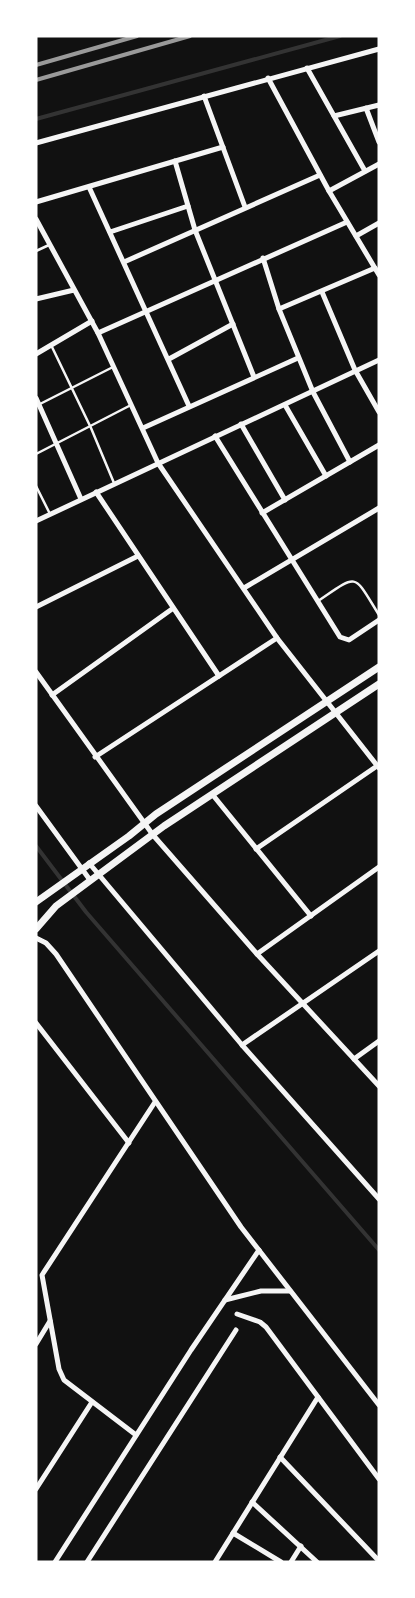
<svg xmlns="http://www.w3.org/2000/svg" width="415" height="1598" font-family="Ubuntu,sans-serif">
	<style>
		.lines { fill: none; stroke-linecap: round; stroke-linejoin: round }
		.stream { stroke: #333; stroke-width: 4 }
		.service { stroke: #f5f5f5; stroke-width: 2.5 }
		.minor { stroke: #f5f5f5; stroke-width: 5 }
		.tertiary { stroke: #f5f5f5; stroke-width: 7 }
		.rail { stroke: #9a9a9a; stroke-width: 4 }
	</style>
	<rect width="100%" height="100%" fill="#111"/>
	<g class="lines">
		<g class="stream">
			<polyline points="36,119 340,36"/>
			<polyline points="36,846 86,912 379,1250"/>
		</g>
		<g class="service">
			<polyline points="36,251 49,245"/>
			<polyline points="52,347 91,428 114,483"/>
			<polyline points="36,406 113,367"/>
			<polyline points="36,454 131,405"/>
			<polyline points="36,486 50,514"/>
			<path d="M318 601C359 573 353 573 379 615"/>
		</g>
		<g class="minor">
			<polyline points="307,68 365,171"/>
			<polyline points="268,78 329,191 379,275"/>
			<polyline points="204,96 245,207"/>
			<polyline points="366,108 379,142"/>
			<polyline points="334,116 379,105"/>
			<polyline points="36,143 379,49"/>
			<polyline points="175,161 195,230 254,377"/>
			<polyline points="89,187 189,406"/>
			<polyline points="329,191 379,164"/>
			<polyline points="36,202 223,147"/>
			<polyline points="36,219 98,333 158,463 277,638 379,768"/>
			<polyline points="110,232 188,206"/>
			<polyline points="356,236 379,223"/>
			<polyline points="263,258 279,309 313,392 350,462"/>
			<polyline points="124,262 320,175"/>
			<polyline points="322,292 355,370 379,412"/>
			<polyline points="36,299 74,290"/>
			<polyline points="279,309 375,268"/>
			<polyline points="98,333 347,222"/>
			<polyline points="36,354 92,321"/>
			<polyline points="169,359 233,324"/>
			<polyline points="36,398 81,499"/>
			<polyline points="285,405 326,476"/>
			<polyline points="241,424 285,500"/>
			<polyline points="143,428 298,358"/>
			<polyline points="215,436 340,637 349,640 379,620"/>
			<polyline points="96,492 219,676"/>
			<polyline points="262,513 379,445"/>
			<polyline points="36,521 379,360"/>
			<polyline points="244,588 379,508"/>
			<polyline points="36,607 138,556"/>
			<polyline points="36,672 153,835 257,954 379,1086"/>
			<polyline points="52,695 172,609"/>
			<polyline points="95,757 277,638"/>
			<polyline points="212,794 311,916"/>
			<polyline points="36,806 90,880"/>
			<polyline points="256,849 377,766"/>
			<polyline points="89,863 242,1045 379,1199"/>
			<polyline points="36,938 46,943 56,954 241,1227 379,1405"/>
			<polyline points="257,954 379,867"/>
			<polyline points="36,1023 129,1143"/>
			<polyline points="242,1045 379,951"/>
			<polyline points="354,1059 379,1041"/>
			<polyline points="225,1300 261,1291 290,1291"/>
			<polyline points="237,1314 260,1322 266,1327 379,1479"/>
			<polyline points="36,1344 50,1321"/>
			<polyline points="136,1435 64,1380 59,1369 42,1275 155,1102"/>
			<polyline points="280,1457 379,1561"/>
			<polyline points="36,1489 92,1402"/>
			<polyline points="252,1502 317,1562"/>
			<polyline points="233,1533 281,1562"/>
			<polyline points="55,1562 191,1350 259,1250"/>
			<polyline points="87,1562 236,1330"/>
			<polyline points="215,1562 318,1397"/>
			<polyline points="291,1562 301,1546"/>
		</g>
		<g class="tertiary">
			<polyline points="36,902 129,836 156,814 379,667"/>
			<polyline points="36,929 56,906 164,826 379,684"/>
		</g>
		<g class="rail">
			<polyline points="36,65 137,36"/>
			<polyline points="36,80 190,36"/>
		</g>
	</g>
	<rect width="415" height="1598" fill="none" stroke="#ffffff" stroke-width="75"/>
</svg>
